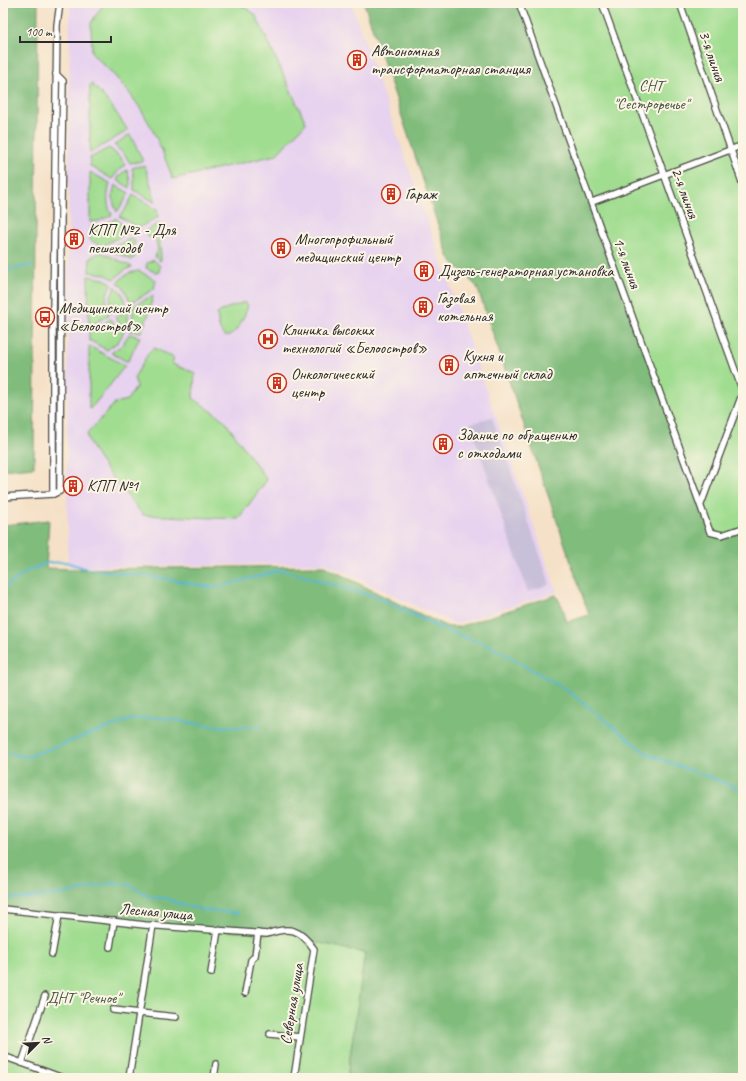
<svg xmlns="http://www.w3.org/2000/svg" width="746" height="1081" font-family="Caveat,sans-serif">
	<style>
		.built { fill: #e7d2ef }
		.industrial { fill: #c8bfd8 }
		.green { fill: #a1dd91; stroke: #66845e }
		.forest { fill: #80bc7b; stroke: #567453 }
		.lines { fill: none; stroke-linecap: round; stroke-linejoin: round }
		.stream { stroke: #56b7d5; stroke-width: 2 }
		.street-casing { stroke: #494642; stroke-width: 8 }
		.street { stroke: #fff; stroke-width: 5.5 }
		.labels { text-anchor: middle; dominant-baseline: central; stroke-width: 4; stroke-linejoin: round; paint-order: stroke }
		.poi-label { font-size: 16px; fill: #2b2b2b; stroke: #fcf5e5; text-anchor: start }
		.street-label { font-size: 16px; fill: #2b2b2b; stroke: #fcf5e5 }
		.park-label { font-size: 16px; fill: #485844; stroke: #fcf5e5 }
	</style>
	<rect width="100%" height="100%" fill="#fcf5e5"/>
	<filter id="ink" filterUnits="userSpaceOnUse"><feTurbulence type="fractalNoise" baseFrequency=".025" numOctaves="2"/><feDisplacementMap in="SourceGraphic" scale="8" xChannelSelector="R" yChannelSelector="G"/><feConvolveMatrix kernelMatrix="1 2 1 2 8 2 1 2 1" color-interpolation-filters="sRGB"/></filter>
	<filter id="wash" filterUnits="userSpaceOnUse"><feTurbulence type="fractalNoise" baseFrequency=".012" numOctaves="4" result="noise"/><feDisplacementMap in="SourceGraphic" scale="16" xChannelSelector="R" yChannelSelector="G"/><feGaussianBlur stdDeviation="0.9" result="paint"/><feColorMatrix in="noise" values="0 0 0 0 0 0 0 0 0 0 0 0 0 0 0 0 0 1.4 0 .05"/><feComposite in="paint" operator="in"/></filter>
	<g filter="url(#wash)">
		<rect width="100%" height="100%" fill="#f5e1c7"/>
		<polygon class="built" points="70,3 351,3 557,592 455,624 325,563 68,567 67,478"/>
		<polygon class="industrial" points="492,417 550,584 528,592 470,424"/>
		<g class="green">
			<path d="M104 3H238L255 14 306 123 276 155 173 179C166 161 159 142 150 125 136 98 115 74 92 54L91 23Z"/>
			<polygon points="519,3 743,3 743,528 722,535 709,529"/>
			<polygon points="92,84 111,105 127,129 127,131 90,153 90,85"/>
			<polygon points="129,135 131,136 143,161 130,163 125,155 114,145"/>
			<polygon points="109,148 120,157 126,165 120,169 112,179 90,166 90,158"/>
			<polygon points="140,166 145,166 156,203 134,190 134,177 132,168"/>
			<polygon points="127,170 130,180 130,188 117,180 121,174"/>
			<path d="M90 172 110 183C107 194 106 205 112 215L99 221 90 222Z"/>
			<path d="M115 185 129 193 124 202 117 212C112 202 112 195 115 185Z"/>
			<polygon points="133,195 157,209 158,217 140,227 133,225 119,216 125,210"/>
			<polygon points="116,218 121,224 133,230 102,246 90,240 91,227 106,224"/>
			<polygon points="158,224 160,225 161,232 153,239 147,236 147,230"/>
			<polygon points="160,237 161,260 160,261 155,257 158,249 156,241"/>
			<path d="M132 238 135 241C132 247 132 251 135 257L132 260 110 250V248Z"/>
			<polygon points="101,252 132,267 125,270 114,279 104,274 89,272 90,258"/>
			<polygon points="154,260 160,266 159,272 157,273 146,268 147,263"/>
			<path d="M139 271 156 280 154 289 131 303 124 289 118 282C124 275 129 272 139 271Z"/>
			<path d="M88 276 104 279 112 283C105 294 105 303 109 315L89 326Z"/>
			<polygon points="115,286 122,293 127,305 112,313 110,300"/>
			<polygon points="151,296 153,296 148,316 141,332 130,331 133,316 132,307"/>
			<path d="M245 302 248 305C246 315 228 354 219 327 218 323 218 319 217 314L225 309Z"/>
			<polygon points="128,310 128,320 126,328 120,324 115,317"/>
			<polygon points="111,319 116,326 124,332 118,342 107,350 89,340 89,332"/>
			<polygon points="129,334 140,337 128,361 126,361 111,353 122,345"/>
			<polygon points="89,346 124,365 124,367 103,394 90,409 89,408"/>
			<path d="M154 348 174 358 172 364 195 373 193 398 224 420 267 480 238 519 143 515C129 497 89 454 87 434L115 403 127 400 137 386 134 378 149 352Z"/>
			<polygon points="3,909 282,929 320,943 365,953 347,1078 3,1078"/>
		</g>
		<g class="forest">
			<polygon points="3,3 38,3 34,467 3,470"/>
			<polygon points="364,3 519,3 709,529 722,535 743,528 743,1078 347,1078 365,953 320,943 312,945 290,930 267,934 158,926 3,909 3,525 49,520 46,568 74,569 324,566 401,605 448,627 458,627 556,595 562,606 567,622 589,615 477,287 449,258"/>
		</g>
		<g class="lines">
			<g class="stream">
				<polyline points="3,271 32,265"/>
				<polyline points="3,589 27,571 47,563 66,562 87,569 161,578 215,588 281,570 377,597 442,629 490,646 567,690 647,754 743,790"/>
				<path d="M3 751 12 754 27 757 132 719C160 714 187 724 215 726 230 727 246 727 261 727"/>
				<polyline points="3,900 12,898 28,898 69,893 113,883 131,885 151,898 165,898 185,906 211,911 238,913"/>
			</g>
		</g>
	</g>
	<g filter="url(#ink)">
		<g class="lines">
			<g class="street-casing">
				<g id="street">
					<polyline points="519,3 710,532 722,535 743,528"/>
					<polyline points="602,3 743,392"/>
					<polyline points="680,3 743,185"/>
					<polyline points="592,202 743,145"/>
					<polyline points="53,494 53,316 57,25 60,3"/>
					<polyline points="3,497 53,494 60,491 61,203 63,81 56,74"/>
					<polyline points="701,504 743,392"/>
					<path d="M3 909 145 925 267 934C290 926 300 929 314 949L294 1078"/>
					<polyline points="110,947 114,921"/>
					<polyline points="52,954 59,915"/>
					<polyline points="211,973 218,930"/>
					<polyline points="245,993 251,960 255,956 258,933"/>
					<polyline points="113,1010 176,1017"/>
					<polyline points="270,1034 300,1037"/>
					<polyline points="3,1056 63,1078"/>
					<polyline points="22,1063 45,996"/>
					<polyline points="129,1078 153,925"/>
					<polyline points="214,1078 216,1064"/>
				</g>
			</g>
			<use href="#street" class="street"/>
		</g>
	</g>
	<defs>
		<g id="building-ring" transform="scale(1)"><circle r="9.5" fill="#fcf5e5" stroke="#c8321e" stroke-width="1.5"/><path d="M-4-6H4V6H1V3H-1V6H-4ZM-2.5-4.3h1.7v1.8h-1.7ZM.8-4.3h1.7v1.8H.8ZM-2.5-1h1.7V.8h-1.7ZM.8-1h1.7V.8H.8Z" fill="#c8321e"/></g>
		<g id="bus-ring" transform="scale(1)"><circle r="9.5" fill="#fcf5e5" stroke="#c8321e" stroke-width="1.5"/><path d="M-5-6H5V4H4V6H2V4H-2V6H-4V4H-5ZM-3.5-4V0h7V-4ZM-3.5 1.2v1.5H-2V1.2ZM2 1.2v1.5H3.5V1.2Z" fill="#c8321e"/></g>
		<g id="hospital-ring" transform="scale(1)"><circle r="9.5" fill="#fcf5e5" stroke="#c8321e" stroke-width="1.5"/><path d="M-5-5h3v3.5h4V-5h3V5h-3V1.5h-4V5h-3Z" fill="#c8321e"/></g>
	</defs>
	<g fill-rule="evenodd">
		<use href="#building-ring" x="357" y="60"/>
		<use href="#building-ring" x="391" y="194"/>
		<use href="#building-ring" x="74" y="239"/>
		<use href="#building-ring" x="281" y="248"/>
		<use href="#building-ring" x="424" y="271"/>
		<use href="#building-ring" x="423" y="307"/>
		<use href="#bus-ring" x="45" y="317"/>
		<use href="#hospital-ring" x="268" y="339"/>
		<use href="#building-ring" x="449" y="365"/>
		<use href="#building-ring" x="277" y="383"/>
		<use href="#building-ring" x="443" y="444"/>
		<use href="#building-ring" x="73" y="486"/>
	</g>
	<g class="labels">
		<g class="poi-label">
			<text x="371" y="51">Автономная<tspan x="371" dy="18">трансформаторная станция</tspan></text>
			<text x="405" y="194">Гараж</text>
			<text x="88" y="230">КПП №2 - Для<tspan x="88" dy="18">пешеходов</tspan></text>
			<text x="295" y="239">Многопрофильный<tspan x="295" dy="18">медицинский центр</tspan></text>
			<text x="438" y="271">Дизель-генераторная установка</text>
			<text x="437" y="298">Газовая<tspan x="437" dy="18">котельная</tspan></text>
			<text x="59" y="308">Медицинский центр<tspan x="59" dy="18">«Белоостров»</tspan></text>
			<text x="282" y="330">Клиника высоких<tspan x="282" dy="18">технологий «Белоостров»</tspan></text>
			<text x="463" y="356">Кухня и<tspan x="463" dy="18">аптечный склад</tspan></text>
			<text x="291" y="374">Онкологический<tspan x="291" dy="18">центр</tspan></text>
			<text x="457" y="435">Здание по обращению<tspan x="457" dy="18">с отходами</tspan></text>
			<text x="87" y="486">КПП №1</text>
		</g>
		<g class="street-label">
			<text transform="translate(712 56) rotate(71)">3-я линия</text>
			<text transform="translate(685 193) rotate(70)">2-я линия</text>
			<text transform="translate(627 263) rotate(70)">1-я линия</text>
			<text transform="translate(156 912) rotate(5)">Лесная улица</text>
			<text transform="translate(292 1004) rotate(-81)">Северная улица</text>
		</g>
		<g class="park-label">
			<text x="651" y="86">СНТ<tspan x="651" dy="18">"Сестроречье"</tspan></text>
			<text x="83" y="998">ДНТ "Речное"</text>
		</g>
	</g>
	<rect width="746" height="1081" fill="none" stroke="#fcf5e5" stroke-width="16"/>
	<g transform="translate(38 1043) rotate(66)" stroke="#fcf5e5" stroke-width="3" paint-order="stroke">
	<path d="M0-3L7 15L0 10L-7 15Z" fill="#2b2b2b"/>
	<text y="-6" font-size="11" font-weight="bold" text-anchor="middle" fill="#2b2b2b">N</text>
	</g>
	<path d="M20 36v6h91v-6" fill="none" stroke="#2b2b2b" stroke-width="2"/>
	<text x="26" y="36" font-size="12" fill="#2b2b2b" stroke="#fcf5e5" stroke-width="3" paint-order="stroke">100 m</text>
</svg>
